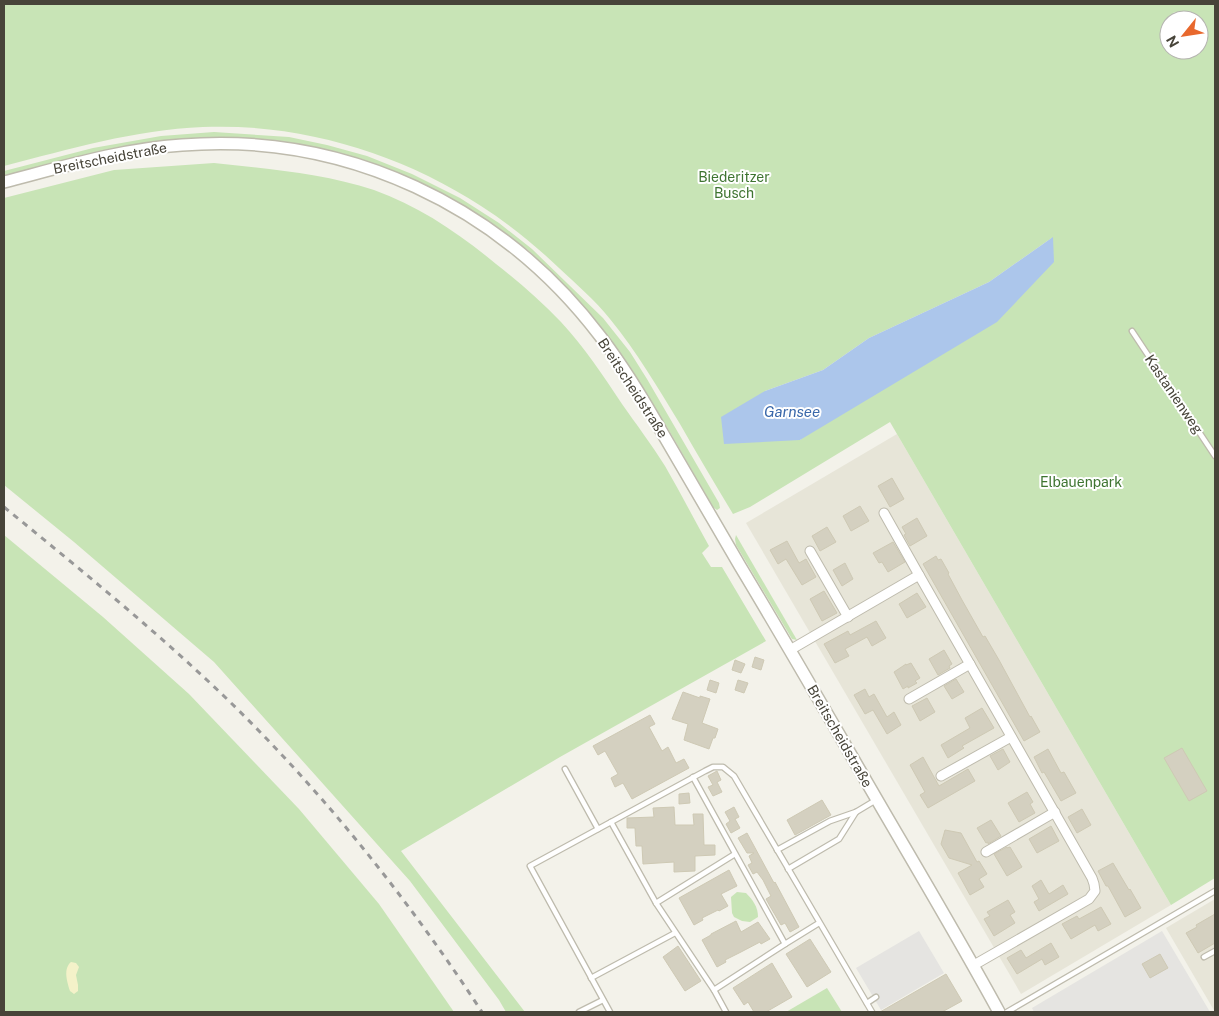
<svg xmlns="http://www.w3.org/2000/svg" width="1219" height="1016" font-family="'Public Sans',sans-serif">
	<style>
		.residential { fill: #e7e5d8 }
		.green { fill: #c8e4b6; fill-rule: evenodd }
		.sand { fill: #f4f2c9 }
		.parking { fill: #e5e4e1 }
		.water { fill: #acc6eb }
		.building { fill: #d4d0c0; stroke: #cec9b4 }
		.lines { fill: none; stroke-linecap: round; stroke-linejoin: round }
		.service-casing { stroke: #bebbad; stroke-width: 7 }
		.minor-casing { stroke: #bebbad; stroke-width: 11 }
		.tertiary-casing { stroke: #bebbad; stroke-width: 14 }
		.service { stroke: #fff; stroke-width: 4.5 }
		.minor { stroke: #fff; stroke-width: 9 }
		.tertiary { stroke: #fff; stroke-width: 11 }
		.rail { stroke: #989898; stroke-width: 3; stroke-dasharray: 6 6; stroke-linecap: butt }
		.labels { text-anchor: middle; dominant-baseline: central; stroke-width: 4; stroke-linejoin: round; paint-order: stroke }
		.street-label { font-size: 14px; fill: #474439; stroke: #fff }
		.park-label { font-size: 14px; fill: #3e7430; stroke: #fff }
		.water-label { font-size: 15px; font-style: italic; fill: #3a68aa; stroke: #fff }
	</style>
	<rect width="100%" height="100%" fill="#f3f2ea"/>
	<g class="residential">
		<polygon points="897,434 1171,905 1021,994 746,523"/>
		<polygon points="1215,899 1215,1012 1166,928"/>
	</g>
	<g class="green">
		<path d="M4 4H1215V878L1171 905 890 422 750 507 733 514C715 484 697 454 680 424 658 388 637 352 610 319 595 300 576 284 559 268 535 245 509 224 481 206 400 153 300 123 203 127 134 130 70 149 4 166ZM1169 20H1199V50H1169ZM1053 237 800 440 765 391 823 370 869 338 989 282Z"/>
		<polygon points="214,132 289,137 327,145 367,156 412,174 460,198 499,223 532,249 603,318 630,352 647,379 719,503 720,508 717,510 713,507 667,427 634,375 593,318 561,282 529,251 496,226 456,202 409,177 365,161 326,150 288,143 255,139 214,137 160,141 118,148 4,176 4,171 93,148 161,136"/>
		<path d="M214 163C268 169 322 173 374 190 419 206 460 234 496 264 519 282 541 301 561 322 584 347 603 375 622 404 636 424 652 445 665 466 680 492 694 519 709 546L702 553 711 567H722L766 641 560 757 401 851 525 1012H506L499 1000 410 881 214 662 74 542 4 485V198L114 170Z"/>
		<polygon points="4,535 103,617 189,694 299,809 379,904 454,1012 4,1012"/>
		<polygon points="736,535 797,640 792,639 736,545 735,539"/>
		<path d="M737 892 746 893C753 900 758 907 758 917L750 922 742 921 734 917 732 913 731 897Z"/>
		<polygon points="827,988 842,1012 786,1012"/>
	</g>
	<path class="sand" d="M71 962 76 963 79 967 76 975 78 985V991L74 994 70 991C67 981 63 969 71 962Z"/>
	<g class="parking">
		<polygon points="919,931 944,973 881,1010 856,968"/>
		<polygon points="1162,931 1210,1012 1034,1012 1032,1008"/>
	</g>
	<polygon class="water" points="1053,237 1054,262 997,322 800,440 724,444 721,417 765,391 823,370 869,338 989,282"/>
	<g class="building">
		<polygon points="892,478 904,499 890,507 878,486"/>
		<polygon points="860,506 869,521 851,531 843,516"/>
		<polygon points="917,518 927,536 910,546 904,535 906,534 902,527"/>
		<polygon points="827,527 836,542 820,551 812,536"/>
		<polygon points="787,541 799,563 806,559 816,577 802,585 786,559 778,564 770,550"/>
		<polygon points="893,542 905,562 888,572 882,562 879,563 873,553"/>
		<polygon points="936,556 938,560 941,559 949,573 948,574 962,600 983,637 985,636 999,660 1030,717 1031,716 1040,732 1024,741 923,564"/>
		<polygon points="845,563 853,579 842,586 833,570"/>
		<polygon points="824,591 837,613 822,621 810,599"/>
		<polygon points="917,593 926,607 907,618 899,604"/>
		<polygon points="876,621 886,638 872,646 867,637 845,649 849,656 835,663 824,644 848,631 850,635"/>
		<polygon points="944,650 952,664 949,666 950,668 938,675 929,659"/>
		<polygon points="755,657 764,660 761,670 752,667"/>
		<polygon points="735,660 745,664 741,673 732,670"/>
		<polygon points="911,663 920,678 915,681 917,683 908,688 908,686 903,689 894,672 906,664 906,665"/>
		<polygon points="956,679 964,692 952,699 944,686"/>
		<polygon points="710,680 719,683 716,693 707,690"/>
		<polygon points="738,680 748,683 744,693 735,690"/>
		<polygon points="865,689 869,697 874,694 887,717 894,712 901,725 887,734 873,710 865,714 854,695"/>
		<polygon points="683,692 700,698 700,696 710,699 702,723 718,729 715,738 713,738 709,749 684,740 688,724 672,719"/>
		<polygon points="927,698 935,712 920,721 912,706"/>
		<polygon points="982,708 994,728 962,746 964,748 948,758 941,745 970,728 965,718"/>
		<polygon points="650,715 655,724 649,727 662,751 668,747 676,763 684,759 689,768 632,799 623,783 615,787 611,778 618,774 605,751 598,755 593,746"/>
		<polygon points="1182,748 1207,791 1189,801 1164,758"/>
		<polygon points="1003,749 1010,762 998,770 990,756"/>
		<polygon points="1048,749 1061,773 1064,772 1076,793 1061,801 1044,772 1042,773 1034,757"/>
		<polygon points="923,757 939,786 968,769 975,781 928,808 920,795 925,792 910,765"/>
		<polygon points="717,771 721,780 717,782 722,792 713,796 708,787 713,785 708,776"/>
		<polygon points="1027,792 1033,802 1030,804 1035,813 1019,822 1008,803"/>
		<polygon points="689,793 690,803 679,804 679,794"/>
		<polygon points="822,800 831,815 795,835 787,820"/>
		<polygon points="674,807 675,825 694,825 693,814 703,814 704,845 715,845 715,855 695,856 695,871 674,872 674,862 643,864 642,846 636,846 635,828 627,828 627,818 654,817 653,808"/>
		<polygon points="734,807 739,817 735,819 740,828 731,833 726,824 730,821 725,812"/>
		<polygon points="1082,809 1091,825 1077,833 1068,817"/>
		<polygon points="991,820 1001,836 988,844 988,842 986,843 977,828"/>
		<polygon points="1051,826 1059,841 1037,853 1029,839"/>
		<polygon points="945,830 961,833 977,862 979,861 987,874 979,879 984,887 970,895 958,873 972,865 949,858 941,844"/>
		<polygon points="747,833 774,883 775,882 799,927 790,932 785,923 781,925 771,908 766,899 771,896 763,880 757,872 753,874 748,865 752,863 749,856 754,853 747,853 738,838"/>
		<polygon points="1007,847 1007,848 1010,847 1022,867 1007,876 994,854"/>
		<polygon points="1113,863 1129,890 1130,889 1141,908 1125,917 1108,886 1106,886 1098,871"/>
		<polygon points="729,870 737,886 721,894 728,906 719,911 718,910 702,918 703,920 694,925 679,898"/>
		<polygon points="1041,880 1049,894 1063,885 1068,894 1039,911 1034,902 1039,899 1032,886"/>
		<polygon points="1008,900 1015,912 1010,915 1015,923 994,936 984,919 990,916 987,912"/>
		<polygon points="1101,907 1111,924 1098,931 1095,925 1071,939 1062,924 1077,916 1079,919"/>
		<polygon points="1215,914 1215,943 1198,953 1186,933 1197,927 1196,925"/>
		<polygon points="736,921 741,932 758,922 770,939 761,944 760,942 741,952 725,960 726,962 717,967 702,940 711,935 711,934"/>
		<polygon points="810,939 831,972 807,987 786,954"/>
		<polygon points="1051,943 1059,957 1045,965 1042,959 1017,974 1007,958 1021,950 1026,958"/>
		<polygon points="678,946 701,981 685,991 663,957"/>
		<polygon points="1160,954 1168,968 1150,978 1142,964"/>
		<polygon points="772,963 792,997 766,1012 754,1012 748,1002 744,1005 733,988"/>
		<polygon points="946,974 962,1001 942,1012 880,1012"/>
	</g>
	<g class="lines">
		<g class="service-casing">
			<g id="service">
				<polyline points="1132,331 1215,456"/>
				<polyline points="565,769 598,829"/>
				<polyline points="693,777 785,944 819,923"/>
				<polyline points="611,822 656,903 714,990 785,944"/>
				<polyline points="777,850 830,821 856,812 876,800"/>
				<polyline points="788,869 839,839 856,812"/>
				<polyline points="656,903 735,854"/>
				<polyline points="1204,957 1215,951"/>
				<polyline points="591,978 675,933"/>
				<polyline points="714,990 726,1012"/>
				<polyline points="867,1003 876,997"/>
				<polyline points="579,1012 603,1000"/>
				<polyline points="610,1012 530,866 705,771 713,767 723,767 734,776 872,1012"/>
				<polyline points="1007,1012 1215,891"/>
			</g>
		</g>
		<g class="minor-casing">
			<g id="minor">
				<polyline points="884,513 919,575"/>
				<polyline points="810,551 848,617"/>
				<polyline points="790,650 919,575 1092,878 1094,884 1095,891 1089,899 974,965"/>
				<polyline points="909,699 970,664"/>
				<polyline points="941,776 1011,737"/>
				<polyline points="986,852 1055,812"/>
			</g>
		</g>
		<g class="tertiary-casing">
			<path id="tertiary" d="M4 182C62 167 121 149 182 145 346 132 501 206 600 336 624 367 644 400 663 434 689 478 714 522 740 566 790 649 838 733 887 817 925 882 963 946 999 1012"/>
		</g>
		<use href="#service" class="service"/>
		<use href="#minor" class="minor"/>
		<use href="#tertiary" class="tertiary"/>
		<path class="rail" d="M4 507C80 569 156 631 227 699 324 793 408 899 482 1012"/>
	</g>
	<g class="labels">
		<g class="street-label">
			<text transform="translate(110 158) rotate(-11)">Breitscheidstraße</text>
			<text transform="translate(633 388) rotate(57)">Breitscheidstraße</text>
			<text transform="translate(1174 394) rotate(56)">Kastanienweg</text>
			<text transform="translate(840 736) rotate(60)">Breitscheidstraße</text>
		</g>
		<g class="park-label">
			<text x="734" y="177">Biederitzer<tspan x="734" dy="16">Busch</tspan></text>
			<text x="1081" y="482">Elbauenpark</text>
		</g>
		<g class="water-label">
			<text x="792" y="411">Garnsee</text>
		</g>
	</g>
	<rect width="1219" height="1016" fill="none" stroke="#474439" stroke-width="10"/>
	<g transform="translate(1184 35) rotate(240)"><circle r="24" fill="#ffffff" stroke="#b5b4b0"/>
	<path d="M0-4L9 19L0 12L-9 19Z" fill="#e8682d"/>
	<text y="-8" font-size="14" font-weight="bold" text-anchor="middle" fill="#474439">N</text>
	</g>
</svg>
